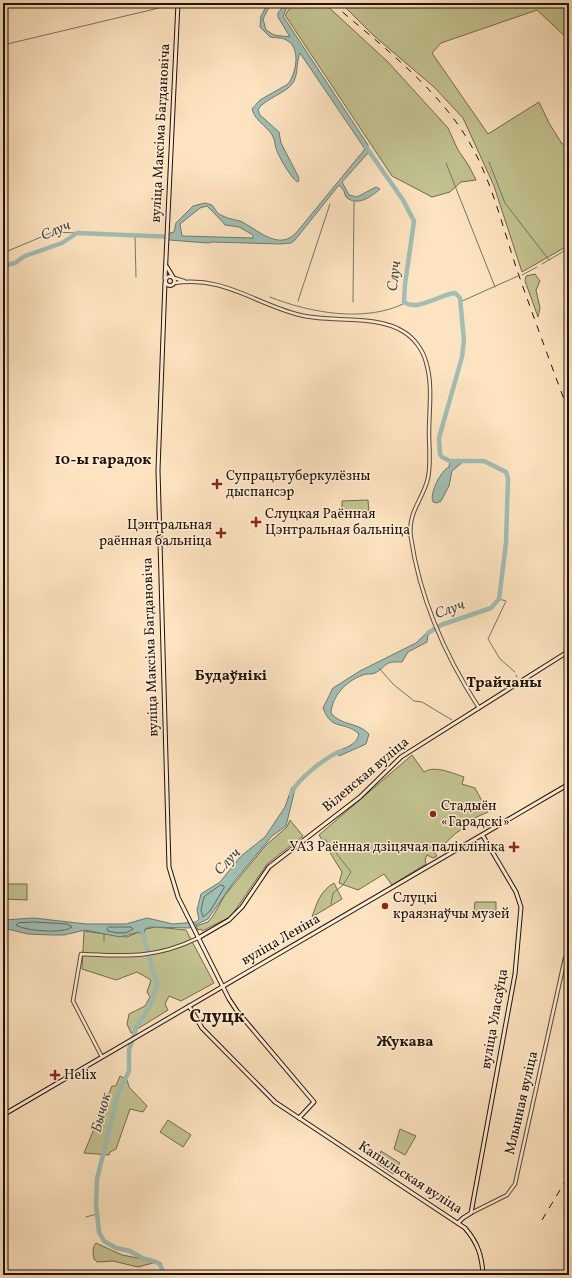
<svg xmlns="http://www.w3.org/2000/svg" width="572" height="1278" font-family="Vollkorn,serif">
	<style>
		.green { fill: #c2c390; stroke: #726a4c }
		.water { fill: #9fbeb4; stroke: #6d796f; fill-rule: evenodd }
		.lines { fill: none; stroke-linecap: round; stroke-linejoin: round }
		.shore { stroke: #60685e; stroke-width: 1 }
		.stream { stroke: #6d796f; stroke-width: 1 }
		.river { stroke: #9fbeb4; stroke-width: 4.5 }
		.tertiary-casing { stroke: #584636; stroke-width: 4.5 }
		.secondary-casing { stroke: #211208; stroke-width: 5 }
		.tertiary { stroke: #feedd5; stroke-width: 2.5 }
		.secondary { stroke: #feedd5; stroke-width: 3 }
		.rail { stroke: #211208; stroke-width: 1; stroke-dasharray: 7 7; stroke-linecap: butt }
		.poi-dot { fill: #8f2418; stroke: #feedd5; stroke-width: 1.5 }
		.labels { text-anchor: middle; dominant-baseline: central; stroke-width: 3; stroke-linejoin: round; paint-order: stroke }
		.street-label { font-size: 14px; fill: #211208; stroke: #feedd5 }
		.poi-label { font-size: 14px; fill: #211208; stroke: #feedd5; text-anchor: start }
		.water-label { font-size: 15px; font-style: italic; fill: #4d4e44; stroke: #feedd5 }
		.neighbourhood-label { font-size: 15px; font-weight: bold; fill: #211208; stroke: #feedd5 }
		.district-label { font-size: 18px; font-weight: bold; fill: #211208; stroke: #feedd5 }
	</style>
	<rect width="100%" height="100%" fill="#fde3bf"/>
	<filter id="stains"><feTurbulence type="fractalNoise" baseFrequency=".005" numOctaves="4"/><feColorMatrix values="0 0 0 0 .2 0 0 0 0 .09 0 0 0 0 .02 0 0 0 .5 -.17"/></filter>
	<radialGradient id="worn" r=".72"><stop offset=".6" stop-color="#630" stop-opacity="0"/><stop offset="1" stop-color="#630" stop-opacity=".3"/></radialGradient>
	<g class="green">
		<polygon points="299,3 324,3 388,62 448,128 458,150 469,166 476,180 461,182 450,192 432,197 392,176 285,15 290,8"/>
		<polygon points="341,3 569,3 569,40 537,10 441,43 432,53 488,134 539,102 549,123 562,144 569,144 569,245 522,272 494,186 463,118 434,87 373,35"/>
		<polygon points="535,274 540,281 536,290 540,308 538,317 525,281 526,276"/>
		<polygon points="368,500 369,511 342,512 342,501"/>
		<path d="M412 755 424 772C435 765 452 773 464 777L462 784 475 788 488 812 470 820 472 823 456 833 441 847 433 850 437 856 433 858 427 855 425 860 426 864 392 885 384 874 358 890 339 883 342 872 319 835Z"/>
		<polygon points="290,820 303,836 267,864 234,912 228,918 202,931 201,929 198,930 196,926 208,922 213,916 225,895 266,845 287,827"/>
		<path d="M334 883 342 899 312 917C317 903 320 891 334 883Z"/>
		<polygon points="3,884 27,884 27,900 3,899"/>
		<polygon points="475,902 496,902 496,912 474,911"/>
		<polygon points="156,927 186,930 214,983 181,1001 169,996 165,1004 168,1010 131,1033 127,1024 129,1014 145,1006 150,997 147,992 151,980 137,972 116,980 82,969 84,931 127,937 146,929"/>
		<polygon points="120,1076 127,1080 129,1087 147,1106 143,1112 130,1109 116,1149 110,1152 109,1155 84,1153 112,1086 116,1086"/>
		<polygon points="168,1120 191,1135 183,1147 160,1132"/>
		<polygon points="400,1129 416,1136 405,1155 394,1149"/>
		<polygon points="381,1151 400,1163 393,1174 377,1163"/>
		<path d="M96 1243 122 1255 148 1260 153 1263 138 1267 113 1261 97 1262 94 1259C93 1254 92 1247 96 1243Z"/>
	</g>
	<g class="water">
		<path d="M271 3 263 19 266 30 274 35 290 37 278 17V13L286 3H294L286 9 283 16 368 145V153L342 182 349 195 357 197 376 187 380 189C371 197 357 207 346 197L344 191 339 185 295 240 291 243 280 244 212 242 208 243 169 240 170 233 174 232 176 223 193 206 205 203 212 205C215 208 216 212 219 214 228 219 232 219 240 221 256 228 278 252 296 233L365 149 300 53C295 65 300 79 288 88 281 94 261 102 258 110L260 115 279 132 281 143 299 178 298 182C292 180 278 156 276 148 275 146 275 142 274 139 270 127 255 122 252 109L260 100 288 84C296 74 301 49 288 41 283 37 275 38 270 37L260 27 261 16 268 3ZM207 206C208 207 224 223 225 225L239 227 253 235V238L182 236 180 224 200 208Z"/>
		<path d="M450 461H464L452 471 449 486 441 501 437 503 433 502C429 494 441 470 449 467Z"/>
		<path d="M431 629 433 631 428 635 427 642 408 652 402 662C383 661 388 666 375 673 371 675 366 673 363 675 346 681 332 696 331 713 341 726 358 722 369 734L366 744 339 756 335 752C345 748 357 745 359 734 344 720 332 732 323 708L333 688 360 671 416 643Z"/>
		<polygon points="292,787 295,789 286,826 272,836 261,849 233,883 208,919 189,928 149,927 145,929 144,934 141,934 139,932 120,937 85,930 64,935 52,935 28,934 3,928 3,920 34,918 86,924 126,924 147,918 173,924 196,922 199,919 197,910 201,894 220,882 241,856 265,837 285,807"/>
	</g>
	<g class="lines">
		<g class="shore">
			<polygon points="221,885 224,886 224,888 210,911 203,917 201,910 204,897"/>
			<path d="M34 922 67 924 72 927C63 934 25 931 16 925L18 923Z"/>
			<path d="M109 927H131L133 929C126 935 116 933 108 931L107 929Z"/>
		</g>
		<g class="stream">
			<polyline points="3,45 159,8"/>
			<polyline points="489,162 505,203 549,260"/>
			<polyline points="446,163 495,287"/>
			<polyline points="135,236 136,277"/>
			<polyline points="3,253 53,232 77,233"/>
			<polyline points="542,264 569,248"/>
			<polyline points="522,275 537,267"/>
			<path d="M270 297C310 313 366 323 405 303"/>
			<polyline points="298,301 330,204"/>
			<polyline points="353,302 354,202"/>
			<polyline points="460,302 518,276"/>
			<polyline points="499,599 506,601 488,639 500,659 515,672"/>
			<polyline points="379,668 393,684 414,701 422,702 452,720"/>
			<polyline points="516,675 517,677"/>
			<polyline points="325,839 351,872 343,885 333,893 331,904"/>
			<polyline points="104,941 104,934"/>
			<polyline points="86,1217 97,1214"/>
		</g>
		<g class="river">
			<path d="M366 147 403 200 414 221 405 284 404 302C417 312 441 294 455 293L460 298 464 340 462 357 439 438 440 454 442 457 450 461H484L506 472 508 478 506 543 499 599 491 608 441 625 428 633"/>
			<polyline points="3,266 15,263 25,256 62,243 77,233 175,237"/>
			<path d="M291 794C297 779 326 757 341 751"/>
			<polyline points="141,928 157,984 150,1006 137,1026 129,1050 129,1071 118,1094 97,1179 96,1204 99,1232 104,1241 116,1248 130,1251 142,1258 156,1262 160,1264 164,1275"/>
		</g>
		<g class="tertiary-casing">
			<g id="tertiary">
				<polyline points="174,278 184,281"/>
				<path d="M174 283C223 275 255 304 300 315 331 323 376 314 404 332 414 338 423 350 426 362 433 384 429 410 429 433 429 447 431 463 428 478 423 500 407 512 411 538 420 599 446 657 479 708"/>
				<path d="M102 1057 73 1001 81 954C126 956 155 959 198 938"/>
				<polyline points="471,1213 507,1195 515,1184 565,958 569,959"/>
			</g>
		</g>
		<g class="secondary-casing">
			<g id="secondary">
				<polyline points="167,267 173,277"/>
				<circle cx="170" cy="281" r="4.5"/>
				<polyline points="165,279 178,3"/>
				<polyline points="165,282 158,470 169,867 178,897 229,999 237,1011 314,1102 299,1118"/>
				<polyline points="198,938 229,920 242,907 269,867 360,797 401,757 569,651"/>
				<path d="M189 1006 202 1028 275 1102 465 1228C478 1243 482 1256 483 1275"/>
				<polyline points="3,1115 569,784"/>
				<polyline points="458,1223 463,1218 471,1213 515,974 521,907 516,892 483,836"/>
			</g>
		</g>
		<use href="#tertiary" class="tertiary"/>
		<use href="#secondary" class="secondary"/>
		<g class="rail">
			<path d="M332 3C376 41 432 84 463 132 490 173 501 222 516 267 533 316 551 364 569 413"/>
			<polyline points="542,1220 569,1175"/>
		</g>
	</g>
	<g class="poi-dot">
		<path d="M215 478h4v4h4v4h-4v4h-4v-4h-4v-4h4z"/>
		<path d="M254 516h4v4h4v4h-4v4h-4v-4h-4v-4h4z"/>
		<path d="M219 527h4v4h4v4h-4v4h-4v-4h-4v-4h4z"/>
		<circle cx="433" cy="814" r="4"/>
		<path d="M512 841h4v4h4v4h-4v4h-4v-4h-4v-4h4z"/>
		<circle cx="385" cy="906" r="4"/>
		<path d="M53 1069h4v4h4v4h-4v4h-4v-4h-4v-4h4z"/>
	</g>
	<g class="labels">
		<g class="street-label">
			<text transform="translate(161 133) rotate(-87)">вуліца Максіма Багдановіча</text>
			<text transform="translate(151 647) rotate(-92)">вуліца Максіма Багдановіча</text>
			<text transform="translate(366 775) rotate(-40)">Віленская вуліца</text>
			<text transform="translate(281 940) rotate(-30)">вуліца Леніна</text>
			<text transform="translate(495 1019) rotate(-80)">вуліца Уласаўца</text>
			<text transform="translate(522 1103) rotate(-77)">Млынная вуліца</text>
			<text transform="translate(410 1178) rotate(33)">Капыльская вуліца</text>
		</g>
		<g class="poi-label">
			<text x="226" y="476">Супрацьтуберкулёзны<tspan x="226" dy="16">дыспансэр</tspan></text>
			<text x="265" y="514">Слуцкая Раённая<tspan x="265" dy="16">Цэнтральная бальніца</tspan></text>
			<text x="212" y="525" text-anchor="end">Цэнтральная<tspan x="212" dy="16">раённая бальніца</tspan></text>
			<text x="441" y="806">Стадыён<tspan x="441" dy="16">«Гарадскі»</tspan></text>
			<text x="505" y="847" text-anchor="end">УАЗ Раённая дзіцячая паліклініка</text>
			<text x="393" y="898">Слуцкі<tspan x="393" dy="16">краязнаўчы музей</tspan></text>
			<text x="64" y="1075">Helix</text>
		</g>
		<g class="water-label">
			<text transform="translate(56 231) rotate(-23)">Случ</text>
			<text transform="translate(395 276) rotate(-83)">Случ</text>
			<text transform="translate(450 610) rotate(-20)">Случ</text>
			<text transform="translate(228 862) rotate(-47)">Случ</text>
			<text transform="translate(102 1113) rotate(-75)">Бычок</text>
		</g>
		<g class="neighbourhood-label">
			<text x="103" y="460">10-ы гарадок</text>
			<text x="231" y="676">Будаўнікі</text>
			<text x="504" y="683">Трайчаны</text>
			<text x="405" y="1042">Жукава</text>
		</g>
		<g class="district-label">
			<text x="217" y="1017">Слуцк</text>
		</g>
	</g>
	<rect width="572" height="1278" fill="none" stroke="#fde3bf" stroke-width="16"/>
	<rect x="4" y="4" width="564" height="1270" fill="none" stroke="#211208" stroke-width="2"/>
	<rect x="8" y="8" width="556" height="1262" fill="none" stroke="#211208"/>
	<rect width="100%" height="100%" filter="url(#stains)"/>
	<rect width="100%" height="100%" fill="url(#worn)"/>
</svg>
